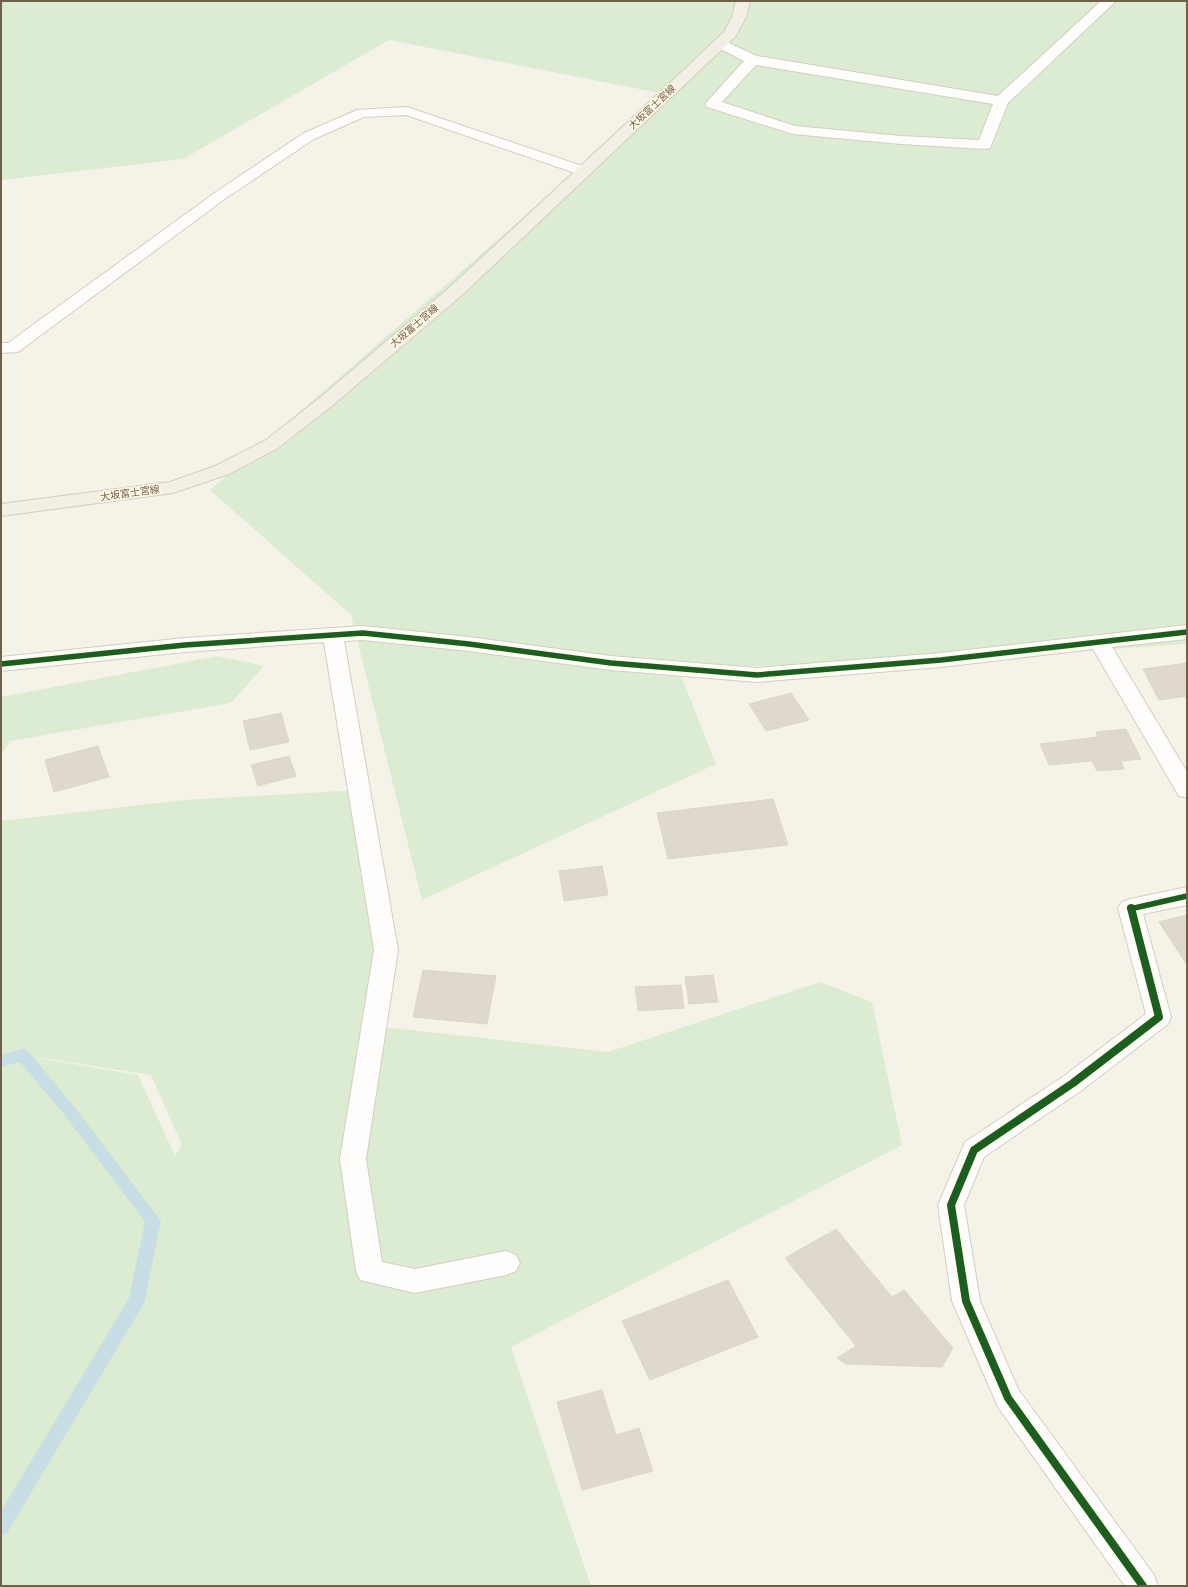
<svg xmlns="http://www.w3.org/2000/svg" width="1188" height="1587" font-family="Helvetica,'Noto Sans JP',sans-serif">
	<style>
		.green { fill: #dcecd2; fill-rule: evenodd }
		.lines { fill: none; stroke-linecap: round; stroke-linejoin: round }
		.stream { fill: #c9dde5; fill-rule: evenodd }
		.building { fill: #ded8cd; stroke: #ded6c9 }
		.minor-casing { stroke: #d3cec2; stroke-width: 2 }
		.major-casing { stroke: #d4cec4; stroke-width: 2 }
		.minor { fill: #fefdfb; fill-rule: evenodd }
		.major { fill: #f2efe4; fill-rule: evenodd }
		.cycleway-far1-casing { stroke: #fffae6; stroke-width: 8 }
		.cycleway-casing { stroke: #fffae6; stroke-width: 10 }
		.cycleway-far1 { stroke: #1b5e20; stroke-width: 5.5 }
		.cycleway { stroke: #1b5e20; stroke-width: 8 }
		.labels { text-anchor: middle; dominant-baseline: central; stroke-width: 3; stroke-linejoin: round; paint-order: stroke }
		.far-street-label { font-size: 10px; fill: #715f49; stroke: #fffae6 }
	</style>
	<rect width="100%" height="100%" fill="#f5f2e7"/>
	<g class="green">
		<polygon points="1,1 1187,1 1187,644 917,662 678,668 716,764 422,900 351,615 210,490 665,94 389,40 183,159 1,180"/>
		<polygon points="218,656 264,666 231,703 10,741 1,755 1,697"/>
		<path d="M359 790 384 961 374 1026 608 1052 820 982 872 1002 902 1145 511 1347 591 1586H1V821L184 800ZM3 1052 151 1075 182 1145 175 1156 138 1075Z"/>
	</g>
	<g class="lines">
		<polygon class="stream" points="23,1049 28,1051 73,1105 161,1221 145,1300 143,1305 7,1533 1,1536 1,1511 129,1298 145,1222 63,1113 20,1062 1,1067 1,1055"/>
	</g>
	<g class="building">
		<polygon points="1187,663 1187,696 1159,700 1143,669"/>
		<polygon points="791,693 809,720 766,731 749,704"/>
		<polygon points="281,713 289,742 250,750 243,721"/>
		<polygon points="1126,729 1141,759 1121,761 1124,769 1097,771 1092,761 1049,765 1040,744 1098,737 1096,732"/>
		<polygon points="98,746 109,777 54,792 45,760"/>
		<polygon points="289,756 296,776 258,786 251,765"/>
		<polygon points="773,799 788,845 668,859 657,813"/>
		<polygon points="602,866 608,895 564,901 559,871"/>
		<polygon points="1187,915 1187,965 1159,922"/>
		<polygon points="423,970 496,976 487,1024 413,1017"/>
		<polygon points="713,975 718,1002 689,1004 685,977"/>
		<polygon points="681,985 684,1008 638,1011 635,987"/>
		<polygon points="836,1229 892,1297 904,1290 953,1348 942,1367 846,1364 837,1358 856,1346 785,1258"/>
		<polygon points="728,1280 758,1337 650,1380 622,1321"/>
		<polygon points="602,1390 616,1435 639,1428 653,1471 582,1490 557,1402"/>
	</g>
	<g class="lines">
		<g class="minor-casing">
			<g id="minor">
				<path d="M1101 1H1116L1008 103 990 148 985 149 901 144 793 134 707 107 705 104 744 61 715 46 713 43 715 40 720 39 757 56 998 96ZM756 65 993 104 979 140 901 136 795 126 722 102Z"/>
				<polygon points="407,107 588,168 591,171 588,174 583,176 578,174 406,115 364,117 314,139 226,198 18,352 1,353 1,343 8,343 216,192 304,133 357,110"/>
				<polygon points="1187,625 1187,639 1112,647 1187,772 1187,798 1179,796 1093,649 941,667 757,682 611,670 469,651 363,640 344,641 398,950 366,1159 382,1262 415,1269 506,1251 516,1255 520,1263 516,1271 506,1275 415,1293 360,1280 356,1271 340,1159 374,950 324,642 185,652 1,671 1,657 185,638 363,626 469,637 611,656 757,668 941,653"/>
				<polygon points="1187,887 1187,905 1143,914 1171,1017 1168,1024 1082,1090 984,1157 964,1205 980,1301 1018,1389 1154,1575 1158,1586 1125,1586 998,1407 952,1301 938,1205 965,1142 1064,1076 1146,1014 1118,908 1122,902 1130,899"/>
			</g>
		</g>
		<g class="major-casing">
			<polygon id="major" points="736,1 750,1 746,17 735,37 461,296 334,404 278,448 229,474 173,493 1,516 1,504 170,482 215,466 266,440 322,396 449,288 672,81 724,32 732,17"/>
		</g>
		<use href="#minor" class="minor"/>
		<use href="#major" class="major"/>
		<g class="cycleway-far1-casing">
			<g id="cycleway-far1">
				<polyline points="1,664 185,645 363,633 469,644 611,663 757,675 941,660 1187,632"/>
				<polyline points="1130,909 1187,896"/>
			</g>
		</g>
		<g class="cycleway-casing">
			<polyline id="cycleway" points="1131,908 1159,1017 1073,1083 974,1150 951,1205 966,1301 1008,1398 1143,1586"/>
		</g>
		<use href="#cycleway-far1" class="cycleway-far1"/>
		<use href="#cycleway" class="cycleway"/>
	</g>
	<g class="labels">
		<g class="far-street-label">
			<text transform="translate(652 107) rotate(-43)">大坂富士宮線</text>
			<text transform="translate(414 326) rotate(-41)">大坂富士宮線</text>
			<text transform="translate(130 493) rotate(-8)">大坂富士宮線</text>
		</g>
	</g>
	<rect width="1188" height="1587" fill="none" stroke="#715f49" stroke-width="4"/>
</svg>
